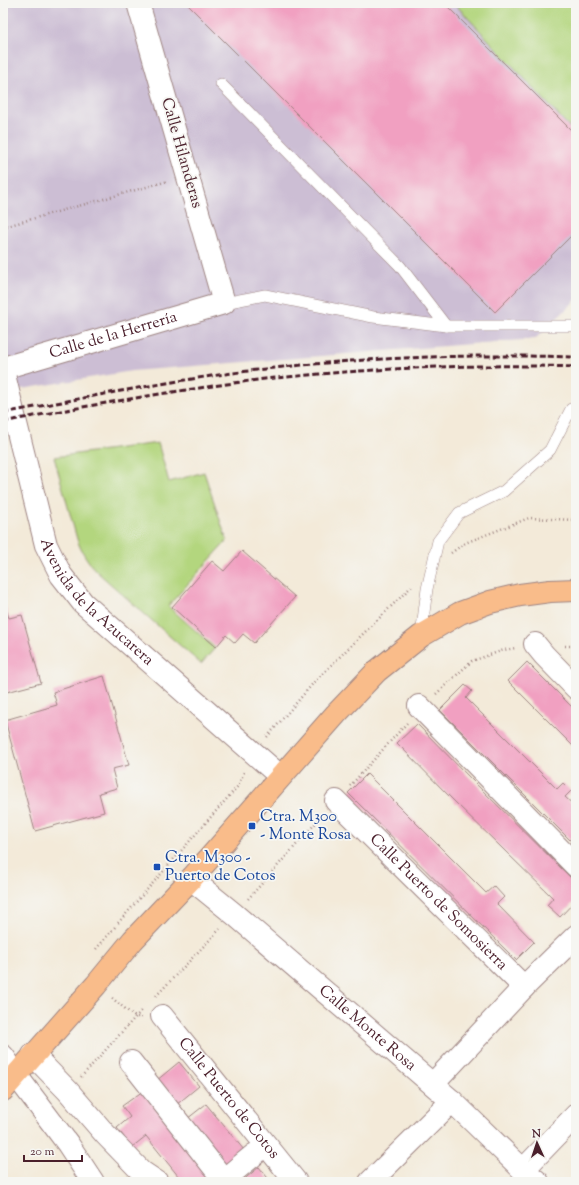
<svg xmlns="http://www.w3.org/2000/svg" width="579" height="1185" font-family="'Sorts Mill Goudy',serif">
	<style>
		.industrial { fill: #ccbed4 }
		.green { fill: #b3d67e; stroke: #7e7a54 }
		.building { fill: #f1a0c1 }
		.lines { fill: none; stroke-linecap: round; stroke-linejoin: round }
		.lane-casing { stroke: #9e8482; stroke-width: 12 }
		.street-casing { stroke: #9e8482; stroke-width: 24 }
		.primary-casing { stroke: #9e8482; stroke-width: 24 }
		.path { stroke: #9e8482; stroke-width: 2.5; stroke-dasharray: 1 3; stroke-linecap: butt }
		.lane { stroke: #fff; stroke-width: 11 }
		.street { stroke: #fff; stroke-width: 22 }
		.primary { stroke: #f9bc8a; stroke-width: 22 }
		.rail { stroke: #4a1f2b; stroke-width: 3; stroke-dasharray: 6 3; stroke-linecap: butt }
		.transit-dot { fill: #1a4fb4; stroke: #f6f6f2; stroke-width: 1.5 }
		.labels { text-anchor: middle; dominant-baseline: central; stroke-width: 3.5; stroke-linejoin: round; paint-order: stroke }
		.street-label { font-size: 16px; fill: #4a1f2b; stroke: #f6f6f2 }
		.transit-label { font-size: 16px; fill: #164399; stroke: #f6f6f2; text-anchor: start }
	</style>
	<rect width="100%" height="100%" fill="#f6f6f2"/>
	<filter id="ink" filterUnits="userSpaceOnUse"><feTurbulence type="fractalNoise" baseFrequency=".025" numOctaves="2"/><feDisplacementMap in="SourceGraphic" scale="8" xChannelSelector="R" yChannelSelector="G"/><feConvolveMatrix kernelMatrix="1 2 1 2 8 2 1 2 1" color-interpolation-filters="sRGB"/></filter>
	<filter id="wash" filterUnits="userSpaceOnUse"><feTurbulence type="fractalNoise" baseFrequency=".012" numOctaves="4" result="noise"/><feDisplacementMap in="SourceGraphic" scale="16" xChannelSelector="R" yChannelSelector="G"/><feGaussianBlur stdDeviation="0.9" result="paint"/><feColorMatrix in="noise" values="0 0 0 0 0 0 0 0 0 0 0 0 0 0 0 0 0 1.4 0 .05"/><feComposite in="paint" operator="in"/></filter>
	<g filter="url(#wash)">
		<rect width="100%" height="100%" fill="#f3ead9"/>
		<polygon class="industrial" points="3,3 480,3 576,97 576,300 535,339 132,371 3,392"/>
		<g class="green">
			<polygon points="454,3 576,3 576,134"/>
			<path d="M158 443 169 482 204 472 227 541 168 606 215 648 201 664 96 571C88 561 81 552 77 539L54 457Z"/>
		</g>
		<g id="blocks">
			<g class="building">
				<polygon points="186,3 444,3 576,135 576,231 495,312"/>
				<polygon points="242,551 295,597 254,643 243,634 235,643 226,635 216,647 172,607 212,561 224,571"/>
				<polygon points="3,600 9,618 22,615 41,683 3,693"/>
				<polygon points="527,662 576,711 576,749 508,681"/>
				<polygon points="104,676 129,765 112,769 117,788 99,793 104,812 35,831 5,720 57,705 53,692"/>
				<polygon points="465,685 472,691 466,698 557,789 563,783 571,791 565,797 576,807 576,846 440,710"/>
				<polygon points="417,724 472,780 576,883 576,900 560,917 547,905 553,898 453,800 397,743"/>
				<polygon points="367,774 486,893 494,886 504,897 497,904 534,942 516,960 348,793"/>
				<polygon points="179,1062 199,1086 176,1105 156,1081"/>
				<polygon points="143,1091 211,1176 204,1182 183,1182 146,1136 132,1147 117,1128 130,1117 122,1106"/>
				<polygon points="206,1104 244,1150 224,1165 187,1119"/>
				<polygon points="259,1167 271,1182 241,1182"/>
			</g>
		</g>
	</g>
	<g filter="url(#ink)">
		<use href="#blocks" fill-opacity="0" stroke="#9e8482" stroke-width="1"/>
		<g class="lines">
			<g class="lane-casing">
				<g id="lane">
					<polyline points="221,84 400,266 446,326 373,317 265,295 224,303"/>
					<polyline points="446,326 576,326"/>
					<polyline points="421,636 427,589 438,541 459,513 504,491 550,450 571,409"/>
				</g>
			</g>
			<g class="street-casing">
				<g id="street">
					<path id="s1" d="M3 368 224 303 138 3"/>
					<path id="s2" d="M3 371 46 545 61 575 83 603 280 776"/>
					<polyline points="535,644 544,655 576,688"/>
					<polyline points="419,706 576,866"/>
					<path id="s3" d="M336 801 524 987"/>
					<path id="s4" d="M191 879 234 914 452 1101 523 1170 538 1182"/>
					<path id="s5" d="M162 1016 296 1182"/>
					<polyline points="33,1055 68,1091 106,1135 142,1172 157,1182"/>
					<polyline points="3,1056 16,1075 68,1144 93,1182"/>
					<polyline points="131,1062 224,1180"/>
					<polyline points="433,1084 524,987 576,936"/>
					<polyline points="523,1170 576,1115"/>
					<polyline points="221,1182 255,1154"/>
					<polyline points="370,1182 452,1101"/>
				</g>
			</g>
			<g class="primary-casing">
				<polyline id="primary" points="3,1090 96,985 133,940 191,879 336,714 377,671 421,636 460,613 490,602 520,595 550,591 576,590"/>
			</g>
			<g class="path">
				<polyline points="3,227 168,181"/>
				<polyline points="451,553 465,543 529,518 576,520"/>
				<polyline points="565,646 576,646"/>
				<polyline points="436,694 472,661 504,650 516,648"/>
				<polyline points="267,737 316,680 412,586"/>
				<polyline points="350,786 407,723"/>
				<polyline points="248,899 322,816"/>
				<polyline points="118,923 238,786 244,772"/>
				<polyline points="96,949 115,927"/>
				<polyline points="156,996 220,929"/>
				<polyline points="112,998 135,1017 142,1017"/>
				<polyline points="81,1077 141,1011"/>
			</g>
			<use href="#lane" class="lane"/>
			<use href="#street" class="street"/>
			<use href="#primary" class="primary"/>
			<g class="rail">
				<path d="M3 413C90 397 177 379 265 369 368 357 472 354 576 357"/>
				<path d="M3 422C90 405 178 390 265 379 283 377 301 376 319 374 405 367 490 364 576 367"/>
			</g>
		</g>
	</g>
	<g class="transit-dot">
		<rect x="248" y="822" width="8" height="8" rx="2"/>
		<rect x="153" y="863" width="8" height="8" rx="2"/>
	</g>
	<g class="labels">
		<g class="street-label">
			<text transform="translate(181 153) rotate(74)">Calle Hilanderas</text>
			<text stroke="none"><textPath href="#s1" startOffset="115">Calle de la Herrería</textPath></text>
			<text stroke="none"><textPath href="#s2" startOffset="256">Avenida de la Azucarera</textPath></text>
			<text stroke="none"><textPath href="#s3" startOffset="144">Calle Puerto de Somosierra</textPath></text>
			<text stroke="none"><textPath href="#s4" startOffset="231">Calle Monte Rosa</textPath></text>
			<text stroke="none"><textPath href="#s5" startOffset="106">Calle Puerto de Cotos</textPath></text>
		</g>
		<g class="transit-label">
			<text x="260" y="817">Ctra. M300<tspan x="260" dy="18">- Monte Rosa</tspan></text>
			<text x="165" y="858">Ctra. M300 -<tspan x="165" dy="18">Puerto de Cotos</tspan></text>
		</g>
	</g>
	<rect width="579" height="1185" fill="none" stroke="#f6f6f2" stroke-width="16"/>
	<g transform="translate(537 1143) rotate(357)" stroke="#f6f6f2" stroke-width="3" paint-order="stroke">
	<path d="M0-3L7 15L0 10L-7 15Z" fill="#4a1f2b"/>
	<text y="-6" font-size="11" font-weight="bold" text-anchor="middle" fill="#4a1f2b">N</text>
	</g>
	<path d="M24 1155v6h58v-6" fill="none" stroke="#4a1f2b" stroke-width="2"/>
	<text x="30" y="1155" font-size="12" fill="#4a1f2b" stroke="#f6f6f2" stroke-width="3" paint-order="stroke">20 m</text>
</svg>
